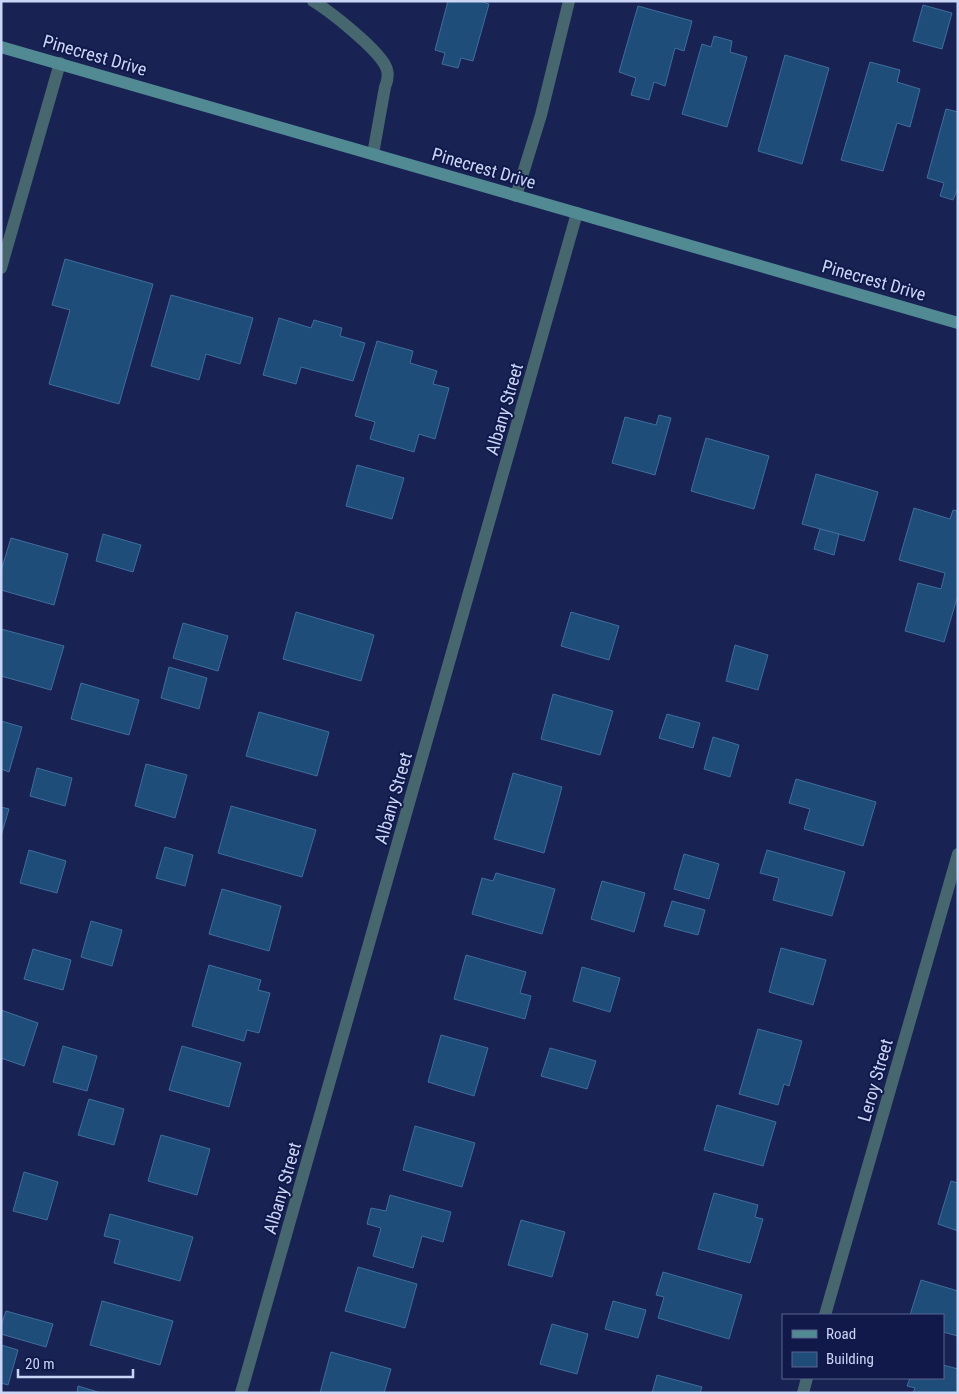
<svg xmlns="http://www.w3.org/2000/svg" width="959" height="1394" font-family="'Roboto Condensed',sans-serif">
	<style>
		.building { fill: #1f4d7a; stroke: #3f6e9c }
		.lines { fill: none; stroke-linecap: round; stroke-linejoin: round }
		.lane { stroke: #45676d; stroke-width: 12 }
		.street { stroke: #45676d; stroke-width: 12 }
		.secondary { stroke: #528a94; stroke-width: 12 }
		.labels { text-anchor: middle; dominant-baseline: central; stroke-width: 4; stroke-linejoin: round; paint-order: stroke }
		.street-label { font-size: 18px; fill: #cbd6f6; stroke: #101949 }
	</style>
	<rect width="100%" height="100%" fill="#182354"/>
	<g class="building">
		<polygon points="448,1 480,1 489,4 473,61 461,58 458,68 442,64 445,53 435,50"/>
		<polygon points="923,5 952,13 942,49 913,41"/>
		<polygon points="638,6 692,21 684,51 675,48 665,86 654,82 649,100 631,95 636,78 619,72"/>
		<polygon points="714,36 732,41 730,52 747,57 727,127 682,114 702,44 711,47"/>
		<polygon points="785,55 829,68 802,164 758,151"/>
		<polygon points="870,62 900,70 897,82 920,89 910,127 897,123 883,171 841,160"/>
		<polygon points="946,109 958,112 958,188 953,200 940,196 944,183 927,178"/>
		<polygon points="65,259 153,284 119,404 49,384 70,310 52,305"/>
		<polygon points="171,295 253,318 240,364 206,354 199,380 151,366"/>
		<polygon points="279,318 311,328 314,320 342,328 340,336 365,343 353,381 301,367 296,384 263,375"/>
		<polygon points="377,341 413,351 410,363 437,371 433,384 449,388 435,439 419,434 414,452 370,439 375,422 355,416"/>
		<polygon points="659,415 671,418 655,475 612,463 625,417 656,425"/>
		<polygon points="706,438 769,456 754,509 691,491"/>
		<polygon points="357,465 404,478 392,519 346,506"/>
		<polygon points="816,474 878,492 864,541 802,524"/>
		<polygon points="914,508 950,519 953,510 958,511 958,595 944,642 905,631 918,583 941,589 945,573 899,560"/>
		<polygon points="820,529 839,534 834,555 814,549"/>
		<polygon points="103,534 141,545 133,572 96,561"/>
		<polygon points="11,538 68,554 54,605 1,590 1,571"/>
		<polygon points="296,612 374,635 361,681 283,659"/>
		<polygon points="571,612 619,626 609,660 561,646"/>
		<polygon points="183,623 228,636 218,671 173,658"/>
		<polygon points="1,629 64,646 51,690 1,676"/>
		<polygon points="735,645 768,655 758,690 726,681"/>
		<polygon points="169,667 207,678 199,709 161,698"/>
		<polygon points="81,683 139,700 129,735 71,719"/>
		<polygon points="553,694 613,711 600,755 541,739"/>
		<polygon points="259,712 329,732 317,776 246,756"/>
		<polygon points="667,714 700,723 693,748 659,738"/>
		<polygon points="1,721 22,727 9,772 1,769"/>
		<polygon points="713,737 739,745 730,777 704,769"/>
		<polygon points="146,764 187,775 175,818 135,806"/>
		<polygon points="37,768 72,778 65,806 30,796"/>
		<polygon points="513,773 562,787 544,853 494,839"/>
		<polygon points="796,779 876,802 863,846 804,829 810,809 789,803"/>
		<polygon points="231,806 316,830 302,877 218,853"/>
		<polygon points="1,807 9,809 1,836"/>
		<polygon points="165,847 193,855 185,886 156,878"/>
		<polygon points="29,850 66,861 57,893 20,883"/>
		<polygon points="767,850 845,872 832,916 773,900 779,878 760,873"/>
		<polygon points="684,854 719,864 709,899 674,889"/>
		<polygon points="496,873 555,889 542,934 472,914 482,878 493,881"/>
		<polygon points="602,881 645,893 634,932 591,919"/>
		<polygon points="222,889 281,906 269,951 209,934"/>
		<polygon points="672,901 705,910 698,935 664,926"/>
		<polygon points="91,921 122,930 112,966 81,957"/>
		<polygon points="781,948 826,960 813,1005 769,992"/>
		<polygon points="33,949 71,960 63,990 24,979"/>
		<polygon points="466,955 526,972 520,993 531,996 525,1019 454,999"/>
		<polygon points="209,965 261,980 258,990 270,993 259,1033 247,1030 244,1041 192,1026"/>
		<polygon points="582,967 620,978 610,1012 573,1001"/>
		<polygon points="1,1010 38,1023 24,1066 1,1058"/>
		<polygon points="758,1029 802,1041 789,1086 784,1084 778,1105 739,1094"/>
		<polygon points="441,1035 488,1048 474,1096 428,1082"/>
		<polygon points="63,1046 97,1056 87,1091 53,1082"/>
		<polygon points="182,1046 241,1063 229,1107 169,1090"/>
		<polygon points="550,1048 596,1061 587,1089 541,1076"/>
		<polygon points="89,1099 124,1109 114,1145 78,1135"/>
		<polygon points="717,1105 776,1122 763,1166 704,1150"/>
		<polygon points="415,1126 475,1143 462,1187 403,1170"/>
		<polygon points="161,1135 210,1149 197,1195 148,1181"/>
		<polygon points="24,1172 58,1182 47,1220 13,1211"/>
		<polygon points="951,1181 958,1183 958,1231 938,1224"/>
		<polygon points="714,1193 758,1205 755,1217 763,1219 750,1263 698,1249"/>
		<polygon points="390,1195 451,1212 443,1242 422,1236 413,1268 373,1256 381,1228 367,1224 371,1208 386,1211"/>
		<polygon points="110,1214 193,1237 180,1281 114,1263 120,1240 104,1236"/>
		<polygon points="521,1220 565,1232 552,1277 508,1265"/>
		<polygon points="358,1267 417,1284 405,1328 345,1311"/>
		<polygon points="663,1272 742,1295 729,1339 658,1318 664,1297 656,1295"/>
		<polygon points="921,1280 958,1291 958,1336 943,1332 943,1315 910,1315"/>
		<polygon points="102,1301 173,1321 160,1365 90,1345"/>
		<polygon points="613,1301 646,1310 638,1338 605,1329"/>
		<polygon points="6,1311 53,1324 46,1347 1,1334 1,1326"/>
		<polygon points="552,1324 588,1334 577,1374 540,1364"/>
		<polygon points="1,1345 18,1350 8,1385 1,1383"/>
		<polygon points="331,1352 391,1369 384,1393 320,1393"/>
		<polygon points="943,1365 958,1369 958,1393 913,1393 915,1388 907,1386 910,1378 943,1378"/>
		<polygon points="657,1375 702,1387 700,1393 652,1393"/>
		<polygon points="78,1386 101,1393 77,1393"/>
	</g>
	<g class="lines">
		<path class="lane" d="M313 1C331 12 375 47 385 65 389 72 388 80 385 87L373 154"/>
		<g class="street">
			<polyline points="516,196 541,115 569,1"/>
			<polyline points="1,268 60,63"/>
			<polyline points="825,1315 958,854"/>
			<polyline points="241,1393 577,213"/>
			<polyline points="803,1393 807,1378"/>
		</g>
		<polyline class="secondary" points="1,47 958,323"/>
	</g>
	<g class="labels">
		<g class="street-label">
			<text transform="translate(95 55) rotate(16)">Pinecrest Drive</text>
			<text transform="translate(484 168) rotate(16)">Pinecrest Drive</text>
			<text transform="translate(874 280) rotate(16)">Pinecrest Drive</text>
			<text transform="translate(504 409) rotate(-74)">Albany Street</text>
			<text transform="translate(393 798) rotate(-74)">Albany Street</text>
			<text transform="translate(875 1080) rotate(-74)">Leroy Street</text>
			<text transform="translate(282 1188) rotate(-74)">Albany Street</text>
		</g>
	</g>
	<rect width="959" height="1394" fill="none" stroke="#cbd6f6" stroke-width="5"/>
	<rect x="782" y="1314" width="162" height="65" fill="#101949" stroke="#5b658e"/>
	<rect x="792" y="1330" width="25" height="8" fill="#528a94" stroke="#5b658e"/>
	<text x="826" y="1339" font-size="15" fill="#cbd6f6">Road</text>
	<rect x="792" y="1352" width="25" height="15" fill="#1f4d7a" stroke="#5b658e"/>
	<text x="826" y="1364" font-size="15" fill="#cbd6f6">Building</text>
	<path d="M18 1369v8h115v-8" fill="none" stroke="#cbd6f6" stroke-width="2.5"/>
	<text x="25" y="1369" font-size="15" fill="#cbd6f6" stroke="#101949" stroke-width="4" paint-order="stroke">20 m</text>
</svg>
